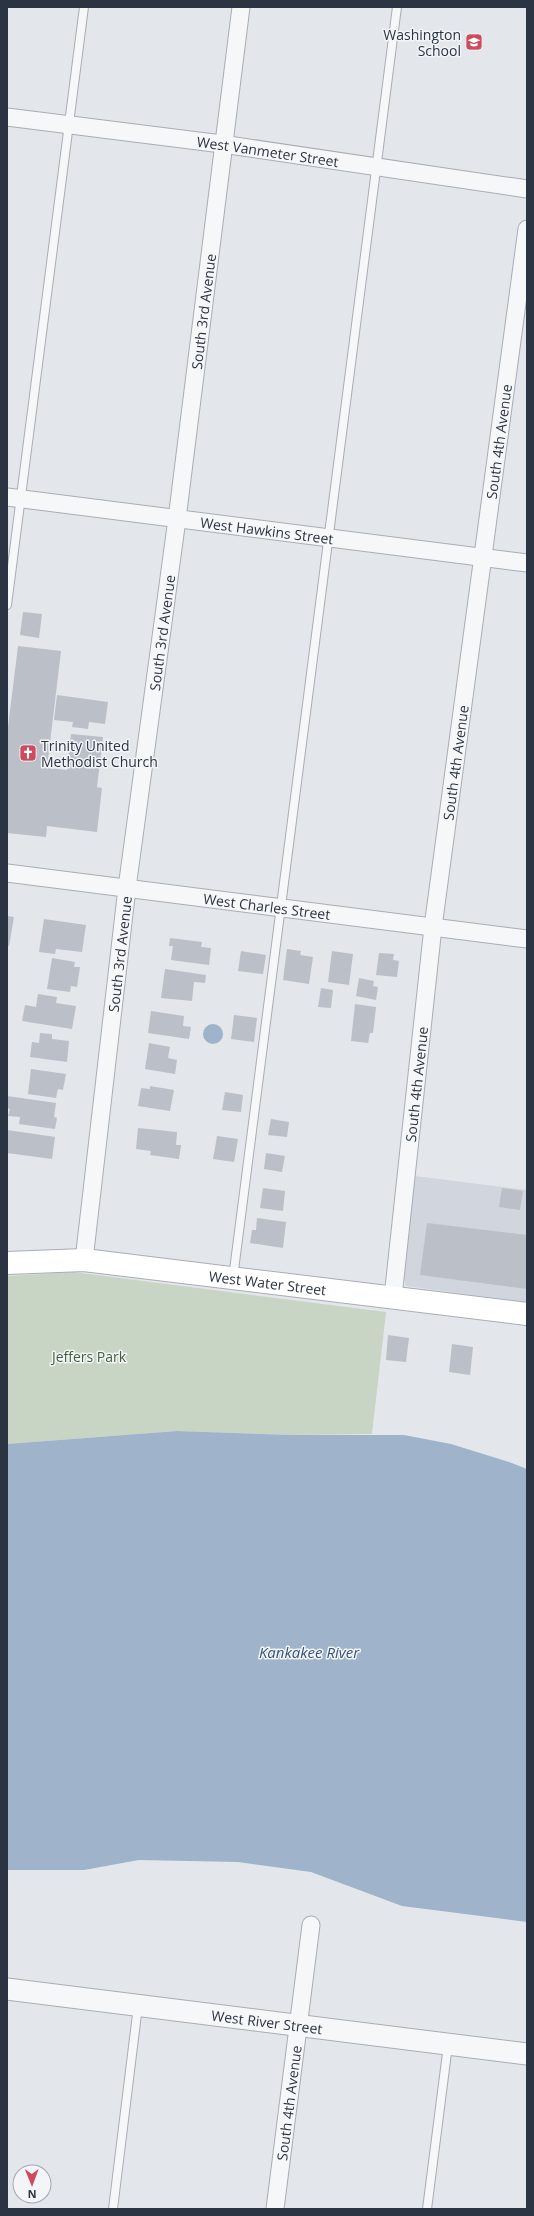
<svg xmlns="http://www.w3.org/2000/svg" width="534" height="2216" font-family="'Open Sans',sans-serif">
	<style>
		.built { fill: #d1d5dd }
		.green { fill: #c8d5c5 }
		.water { fill: #9fb3ca }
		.building { fill: #bbbfc8 }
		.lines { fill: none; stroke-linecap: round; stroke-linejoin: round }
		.service-casing { stroke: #a8adb5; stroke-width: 10 }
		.minor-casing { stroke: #a8adb5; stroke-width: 19 }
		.tertiary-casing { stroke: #a8adb5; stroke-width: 23 }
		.secondary-casing { stroke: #a8adb5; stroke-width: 24 }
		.service { stroke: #f6f7f9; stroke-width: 8 }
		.minor { stroke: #f6f7f9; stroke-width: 17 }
		.tertiary { stroke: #f6f7f9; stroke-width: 21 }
		.secondary { stroke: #fff; stroke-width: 22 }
		.labels { text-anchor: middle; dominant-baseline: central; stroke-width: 3; stroke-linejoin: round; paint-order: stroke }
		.poi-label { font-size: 14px; fill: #2b3443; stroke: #f3f5f8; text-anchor: end }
		.street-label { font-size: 14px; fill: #2b3443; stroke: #f3f5f8 }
		.park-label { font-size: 14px; fill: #3f5f39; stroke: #f3f5f8 }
		.water-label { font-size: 15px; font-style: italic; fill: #365276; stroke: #f3f5f8 }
	</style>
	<rect width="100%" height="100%" fill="#e3e6eb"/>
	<polygon class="built" points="415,1176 527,1190 527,1303 406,1286 403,1274"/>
	<polygon class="green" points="73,1272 386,1312 372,1434 292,1435 177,1431 7,1444 7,1276"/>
	<g class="water">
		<circle cx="213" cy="1034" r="10"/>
		<polygon points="177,1431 292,1435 404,1435 451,1444 509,1462 527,1469 527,1922 402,1906 311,1872 238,1862 139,1860 84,1870 7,1870 7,1444"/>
	</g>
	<g class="building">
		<polygon points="23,612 42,614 39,638 20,635"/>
		<polygon points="18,646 61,651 47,768 67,770 71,734 103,737 97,787 102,788 97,832 47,826 46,837 7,833 7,735"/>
		<polygon points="57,695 108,702 105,724 89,722 88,729 72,727 73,722 54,720"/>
		<polygon points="7,916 14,917 9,946 7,945"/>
		<polygon points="44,919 86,925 82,952 56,949 55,954 39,952"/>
		<polygon points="170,938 202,942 201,947 211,948 209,965 171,960 173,946 169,946"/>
		<polygon points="287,949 301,951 300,955 313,957 309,984 283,980"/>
		<polygon points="241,951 266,955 263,974 238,971"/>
		<polygon points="332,951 353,954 349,985 328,982"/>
		<polygon points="379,953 394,954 393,960 399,961 397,977 376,975"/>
		<polygon points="52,958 75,962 74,967 80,967 77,987 71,986 70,992 47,989"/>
		<polygon points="165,969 206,975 205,983 194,982 192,1001 161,998"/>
		<polygon points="359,978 374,981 373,986 378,987 376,1000 356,996"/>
		<polygon points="321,988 333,990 331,1008 318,1007"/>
		<polygon points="38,994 57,997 56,1003 76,1006 72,1029 22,1021 25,1005 36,1007"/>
		<polygon points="355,1004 376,1007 373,1033 370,1033 368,1043 351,1041"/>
		<polygon points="151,1011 184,1016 183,1026 191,1027 189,1039 148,1033"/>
		<polygon points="234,1015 257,1018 254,1042 231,1039"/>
		<polygon points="40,1033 52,1034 52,1039 69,1041 67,1062 30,1057 32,1042 39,1043"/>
		<polygon points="149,1043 170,1047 168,1058 177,1060 175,1074 145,1069"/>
		<polygon points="31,1069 66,1074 63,1090 58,1089 56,1098 28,1094"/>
		<polygon points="150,1086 174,1090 170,1111 138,1106 141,1088 150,1089"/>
		<polygon points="225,1092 243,1095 241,1112 222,1110"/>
		<polygon points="7,1096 56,1103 54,1117 57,1118 55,1129 19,1124 20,1117 8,1116 10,1109 7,1108"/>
		<polygon points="271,1119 289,1122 287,1137 268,1135"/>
		<polygon points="138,1128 177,1132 176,1145 181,1145 179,1159 150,1155 151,1151 136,1149"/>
		<polygon points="7,1130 55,1137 52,1159 7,1153"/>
		<polygon points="217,1136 238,1139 234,1162 213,1159"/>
		<polygon points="266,1153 285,1156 282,1172 264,1169"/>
		<polygon points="263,1188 285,1191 283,1211 260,1208"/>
		<polygon points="502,1188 523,1191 520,1210 499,1207"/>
		<polygon points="257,1218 286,1222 283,1248 250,1243 252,1230 256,1230"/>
		<polygon points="427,1223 527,1235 527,1289 420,1275"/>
		<polygon points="388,1335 409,1338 406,1362 386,1360"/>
		<polygon points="452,1344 473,1347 470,1375 449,1372"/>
	</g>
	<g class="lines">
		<g class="service-casing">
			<g id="service">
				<polyline points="7,605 84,7"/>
				<polyline points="233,1278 397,7"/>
				<polyline points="113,2209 138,2006"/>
				<polyline points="427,2209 448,2045"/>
			</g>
		</g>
		<g class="minor-casing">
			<g id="minor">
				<path id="s1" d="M7 117 222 144 527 189"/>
				<path id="s2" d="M7 497 527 563"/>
				<path id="s3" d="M7 873 527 939"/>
				<path id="s4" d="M84 1260 127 888 177 519 241 7"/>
				<path id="s5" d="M393 1297 433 927 527 229"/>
				<path id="s6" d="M275 2209 311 1925"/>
			</g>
		</g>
		<g class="tertiary-casing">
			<g id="tertiary">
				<path id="s7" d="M7 1989 527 2054"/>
			</g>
		</g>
		<g class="secondary-casing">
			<g id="secondary">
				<path id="s8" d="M7 1263 84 1260 527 1314"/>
			</g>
		</g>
		<use href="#service" class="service"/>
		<use href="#minor" class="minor"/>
		<use href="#tertiary" class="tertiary"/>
		<use href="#secondary" class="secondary"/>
	</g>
	<defs>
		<g id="school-square" transform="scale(0.9)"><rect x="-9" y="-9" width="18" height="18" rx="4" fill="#cc4c5d" stroke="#f3f5f8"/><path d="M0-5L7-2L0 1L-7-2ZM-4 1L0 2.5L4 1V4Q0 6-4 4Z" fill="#fff"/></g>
		<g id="church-square" transform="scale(0.9)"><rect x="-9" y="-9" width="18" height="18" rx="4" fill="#cc4c5d" stroke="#f3f5f8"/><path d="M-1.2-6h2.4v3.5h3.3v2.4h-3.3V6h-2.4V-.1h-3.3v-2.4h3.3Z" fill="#fff"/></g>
	</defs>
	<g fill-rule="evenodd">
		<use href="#school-square" x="474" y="42"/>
		<use href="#church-square" x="28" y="753"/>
	</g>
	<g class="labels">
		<g class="poi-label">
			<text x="461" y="34">Washington<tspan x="461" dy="16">School</tspan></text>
			<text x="41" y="745" text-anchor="start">Trinity United<tspan x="41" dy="16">Methodist Church</tspan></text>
		</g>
		<g class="street-label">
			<text stroke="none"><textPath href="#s1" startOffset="263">West Vanmeter Street</textPath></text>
			<text stroke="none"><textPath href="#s4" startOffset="956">South 3rd Avenue</textPath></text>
			<text stroke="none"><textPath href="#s5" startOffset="862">South 4th Avenue</textPath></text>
			<text stroke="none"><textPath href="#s2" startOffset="262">West Hawkins Street</textPath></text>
			<text stroke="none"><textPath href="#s4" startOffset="632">South 3rd Avenue</textPath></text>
			<text stroke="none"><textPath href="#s5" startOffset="538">South 4th Avenue</textPath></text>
			<text stroke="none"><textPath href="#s3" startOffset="262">West Charles Street</textPath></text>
			<text stroke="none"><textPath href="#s4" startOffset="308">South 3rd Avenue</textPath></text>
			<text stroke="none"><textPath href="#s5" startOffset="214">South 4th Avenue</textPath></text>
			<text stroke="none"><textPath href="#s8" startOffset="262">West Water Street</textPath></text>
			<text stroke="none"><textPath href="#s7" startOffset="262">West River Street</textPath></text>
			<text stroke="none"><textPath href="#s6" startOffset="107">South 4th Avenue</textPath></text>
		</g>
		<g class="park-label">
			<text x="89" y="1356">Jeffers Park</text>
		</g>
		<g class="water-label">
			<text x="309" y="1652">Kankakee River</text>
		</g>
	</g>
	<rect width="534" height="2216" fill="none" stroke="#2b3443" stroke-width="16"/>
	<g transform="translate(32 2184) rotate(179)"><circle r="19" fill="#f3f5f8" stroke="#a3a8b0"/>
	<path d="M0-3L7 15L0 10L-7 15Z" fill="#cc4c5d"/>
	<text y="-6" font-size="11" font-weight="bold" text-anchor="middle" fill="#2b3443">N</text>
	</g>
</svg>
